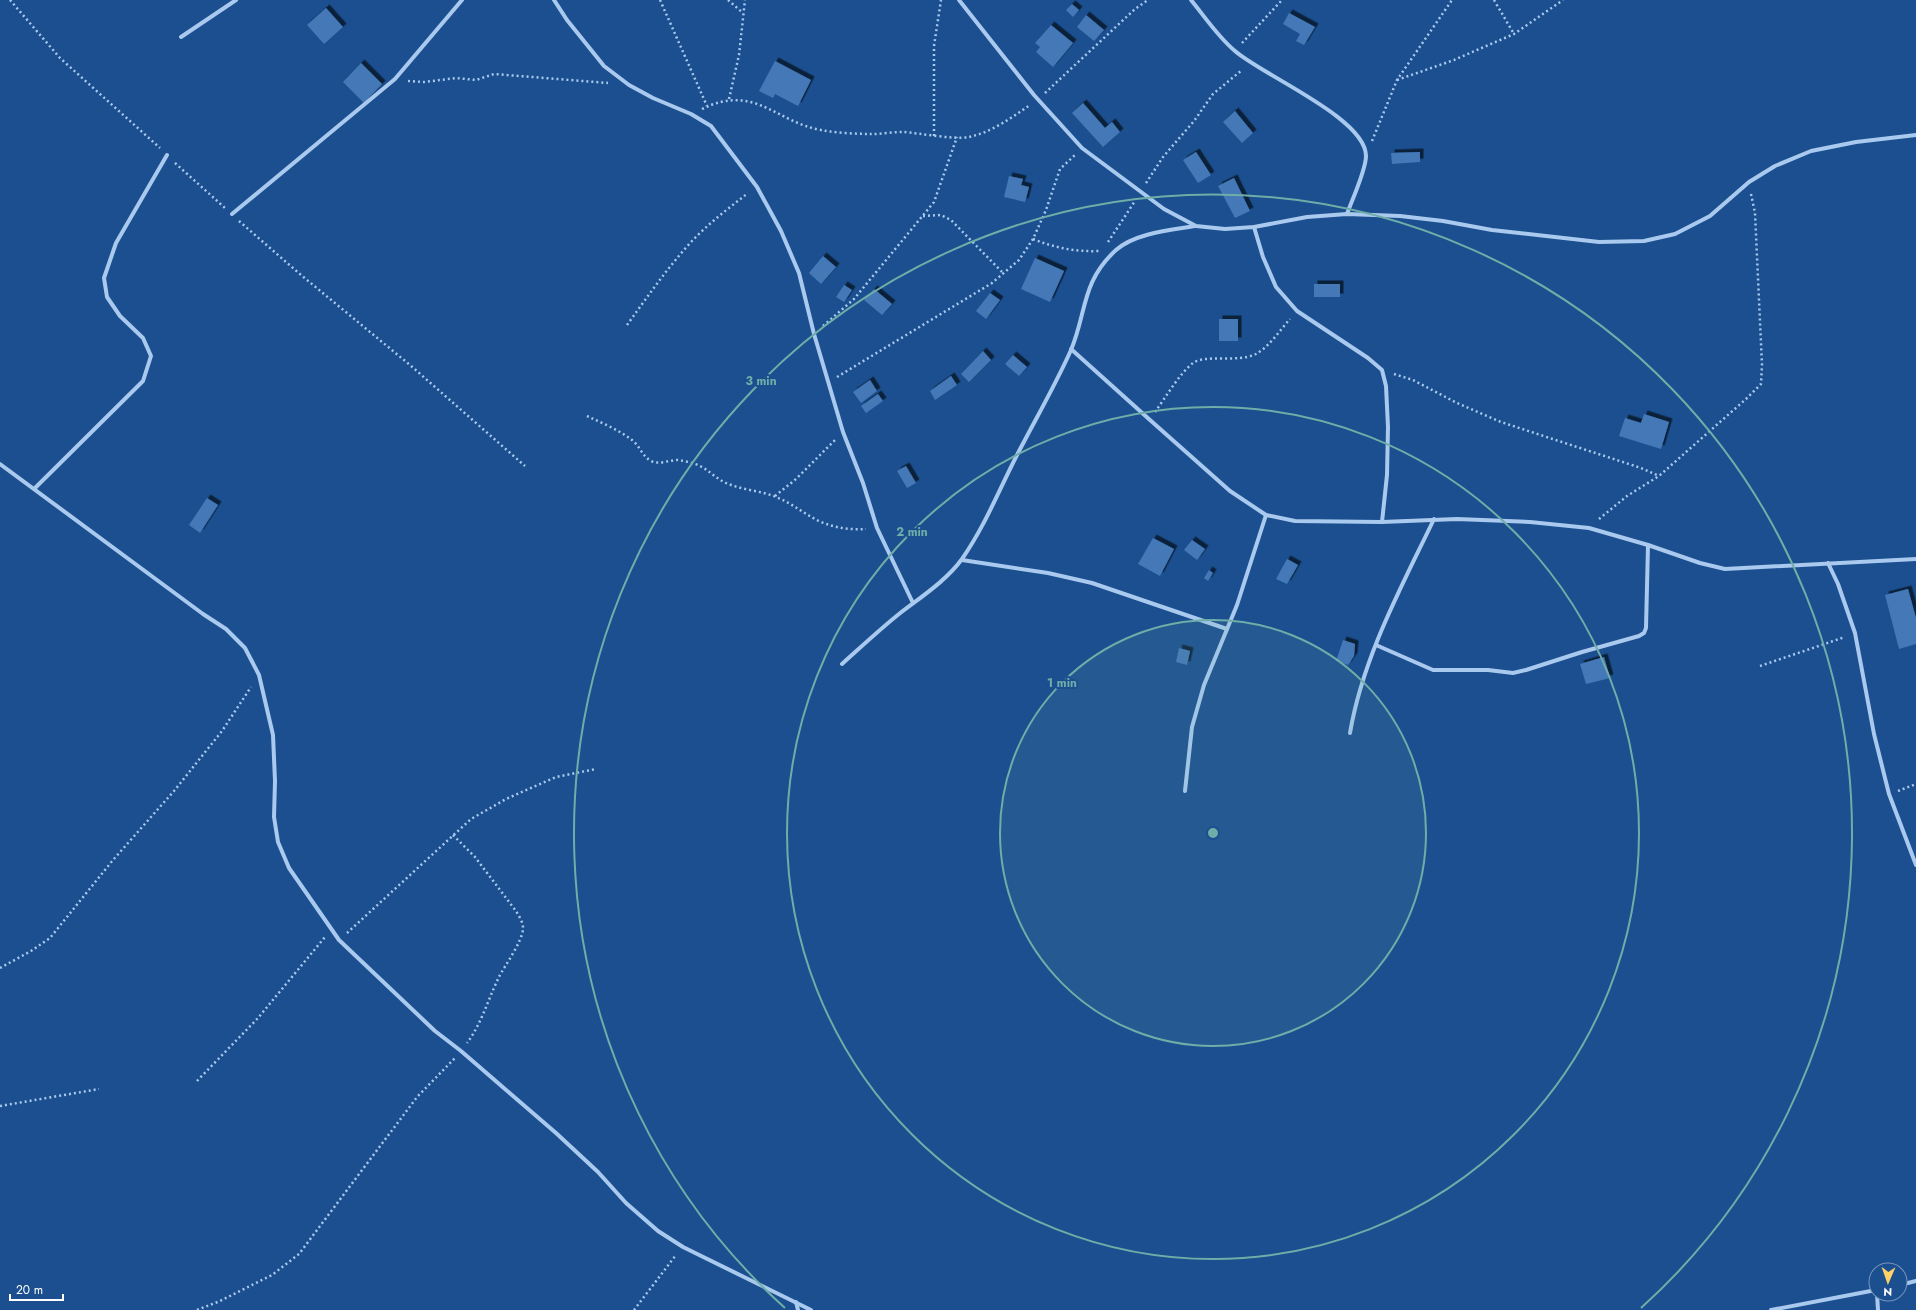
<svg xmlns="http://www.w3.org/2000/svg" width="1916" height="1310" font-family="Jost,sans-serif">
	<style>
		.building { fill: #4478b7; filter: url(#shadow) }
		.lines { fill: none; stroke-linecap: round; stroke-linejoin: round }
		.path { stroke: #a9c9ee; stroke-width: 2.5; stroke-dasharray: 2 3; stroke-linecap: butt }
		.street { stroke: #a9c9ee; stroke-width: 4 }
		.ring { fill: none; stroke: #6fada8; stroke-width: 2 }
		.centre { fill: #6fada8; stroke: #1b4f8f; stroke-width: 2 }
		.ring-label { font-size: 12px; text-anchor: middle; font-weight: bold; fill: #6fada8; stroke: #1b4f8f; stroke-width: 4; stroke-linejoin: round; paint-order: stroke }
	</style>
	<defs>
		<filter id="shadow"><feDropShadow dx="3.5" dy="-3.5" stdDeviation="0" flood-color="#0009"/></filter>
	</defs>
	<rect width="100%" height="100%" fill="#1b4f8f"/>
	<g class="building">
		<polygon points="1072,4 1079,10 1073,17 1066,10"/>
		<polygon points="326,8 343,27 324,44 307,25"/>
		<polygon points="1289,13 1315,27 1304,45 1296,41 1300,34 1283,24"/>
		<polygon points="1086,15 1104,30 1094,41 1077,27"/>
		<polygon points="1051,25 1073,43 1053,67 1036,52 1040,47 1035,43"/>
		<polygon points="775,61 811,80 798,106 775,94 773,98 759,91"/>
		<polygon points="361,63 382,84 364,103 343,82"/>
		<polygon points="1083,103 1105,128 1112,122 1120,132 1103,147 1072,113"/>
		<polygon points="1235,111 1253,133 1242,143 1223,122"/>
		<polygon points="1196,152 1211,175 1198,183 1183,160"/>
		<polygon points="1420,152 1420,162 1392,164 1391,153"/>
		<polygon points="1009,176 1023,179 1021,185 1029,187 1025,202 1004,197"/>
		<polygon points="1234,178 1250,211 1235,218 1218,186"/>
		<polygon points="823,256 836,267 821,284 809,273"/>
		<polygon points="1035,258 1064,271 1050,302 1021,289"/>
		<rect x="1314" y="284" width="26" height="13"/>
		<polygon points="844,285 852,290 844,302 836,297"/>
		<polygon points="874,289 892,304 882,315 864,300"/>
		<polygon points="990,293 1000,300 986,319 976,311"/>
		<rect x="1219" y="319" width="19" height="22"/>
		<polygon points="983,351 991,360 969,382 961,374"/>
		<polygon points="1013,355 1027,367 1019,376 1005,364"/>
		<polygon points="951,376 957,385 935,400 930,391"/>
		<polygon points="870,380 877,391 861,403 853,392"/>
		<polygon points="878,394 883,401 866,413 861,406"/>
		<polygon points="1644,414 1669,422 1661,449 1619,436 1625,418 1641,423"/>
		<polygon points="906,466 916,483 907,488 897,471"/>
		<polygon points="207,498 218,505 200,533 189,525"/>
		<polygon points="1153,538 1174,549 1160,576 1138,564"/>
		<polygon points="1192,540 1205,549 1197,560 1184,550"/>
		<polygon points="1287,559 1298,565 1287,584 1276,579"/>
		<polygon points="1209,570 1213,573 1208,581 1204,578"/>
		<polygon points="1908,589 1916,618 1916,644 1899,649 1885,595"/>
		<polygon points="1343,640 1355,644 1354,656 1348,665 1336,661"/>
		<polygon points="1179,648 1190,651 1187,665 1176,662"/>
		<polygon points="1604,657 1610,678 1586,684 1580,664"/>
	</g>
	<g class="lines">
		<g class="path">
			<polyline points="10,0 60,58 160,148"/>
			<polyline points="660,0 707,106"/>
			<polyline points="728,0 743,13"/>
			<polyline points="1494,0 1514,34"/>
			<polyline points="1242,43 1282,0"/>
			<polyline points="1397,80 1454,60 1514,34 1563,0"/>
			<polyline points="408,81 424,82 456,78 476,80 494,74 608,83"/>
			<polyline points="1045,93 1135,9 1148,0"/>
			<polyline points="729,99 739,55 745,0"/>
			<path d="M702 109C755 83 775 122 821 130 837 133 856 134 872 134 882 134 893 132 903 132 920 133 953 140 969 137 992 132 1011 118 1030 105"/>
			<polyline points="934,136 934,46 941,0"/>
			<polyline points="1372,141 1397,80 1452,0"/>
			<polyline points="175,163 225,208"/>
			<polyline points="1146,183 1163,157 1194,121 1213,94 1242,70"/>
			<polyline points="923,216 941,215 951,220 1004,274"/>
			<polyline points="239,221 301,275 410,365 525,466"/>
			<path d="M1033 239C1055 248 1076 252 1100 251"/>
			<polyline points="1108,242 1135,201"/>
			<path d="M627 325C648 296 668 267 692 241 709 223 729 208 748 193"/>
			<polyline points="823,326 854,299 934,202 957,137"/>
			<polyline points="1394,374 1413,380 1457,403 1501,422 1641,468 1659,476"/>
			<polyline points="837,377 992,283 1019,260 1033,239 1046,210 1060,169 1075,155"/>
			<path d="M1155 412C1166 397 1179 374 1193 363 1205 354 1238 363 1256 354 1270 346 1280 330 1290 319"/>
			<path d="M587 416C602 423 619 430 632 440 640 446 642 456 651 461 659 465 669 460 678 460 684 461 690 462 695 464 707 468 714 477 724 482 740 490 759 490 776 497 792 503 804 514 819 521 834 528 850 530 866 529"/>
			<polyline points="775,496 796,479 836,439"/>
			<polyline points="1599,519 1627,496 1659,476 1746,399 1761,384 1762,365 1755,213 1751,194"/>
			<polyline points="1760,666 1845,637"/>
			<polyline points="1898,791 1916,784"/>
			<path d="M453 835 475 857 516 911C519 916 523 922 523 928 523 941 505 965 499 977 488 999 482 1023 467 1043"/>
			<polyline points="347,933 471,819 506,799 556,777 596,769"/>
			<polyline points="0,968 31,951 50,938 113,860 174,791 222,731 251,687"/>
			<polyline points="197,1081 258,1018 325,937"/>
			<polyline points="0,1106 99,1089"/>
			<polyline points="197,1310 220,1301 272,1275 299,1254 417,1097 455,1058"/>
			<polyline points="634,1310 676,1255"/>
		</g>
		<g class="street">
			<polyline points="554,0 567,20 604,66 629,85 653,98 691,114 711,126 757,187 781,231 799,273 814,334 843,432 863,483 877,528 913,603"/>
			<polyline points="959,0 1034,95 1082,148 1164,209 1196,226 1225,229 1254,227 1307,217 1347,214 1400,216 1443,221 1492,230 1599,242 1644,241 1675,234 1710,216 1749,182 1775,166 1811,151 1856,142 1916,135"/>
			<path d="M1191 0C1205 17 1218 37 1235 51 1262 75 1366 118 1366 156 1366 170 1352 200 1347 214"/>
			<polyline points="181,37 236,0"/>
			<polyline points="232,214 395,79 462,0"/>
			<polyline points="1254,227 1263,257 1276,287 1297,311 1368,358 1382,370 1386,386 1388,427 1387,475 1382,522"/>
			<polyline points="1071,349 1150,420 1230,491 1266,515 1295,521 1382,522 1457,519 1530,522 1589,528 1648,545 1700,563 1725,569 1916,559"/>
			<polyline points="0,464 203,614 226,629 245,648 259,675 273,735 275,781 274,817 278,842 289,868 339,940 435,1031 461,1051 556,1133 598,1172 626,1203 658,1231 683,1247 811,1310"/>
			<polyline points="35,488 143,381 151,356 143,338 120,316 107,297 104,278 116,243 167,155"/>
			<polyline points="962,560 1048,573 1092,583 1227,629"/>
			<polyline points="1828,563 1838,584 1855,633 1874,734 1889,794 1916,865"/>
			<polyline points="1376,645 1433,670 1488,670 1513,673 1526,670 1582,652 1639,636 1644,633 1646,628 1648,545"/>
			<path d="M842 664C861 647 879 630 899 614 921 597 946 581 962 559 985 526 999 490 1017 455 1035 420 1055 386 1071 350 1087 312 1081 282 1116 250 1135 233 1171 230 1195 226"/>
			<path d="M1350 733C1363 657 1401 588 1434 519"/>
			<polyline points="1185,791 1192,727 1204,685 1237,605 1266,515"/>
			<polyline points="1900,1285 1916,1281"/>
			<polyline points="1877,1294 1878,1310"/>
			<polyline points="796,1302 798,1310"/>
			<polyline points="1771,1310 1876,1290"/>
		</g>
	</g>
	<circle cx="1213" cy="833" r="213" fill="#6fada8" fill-opacity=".12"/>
	<g class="ring">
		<circle cx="1213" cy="833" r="213"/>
		<circle cx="1213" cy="833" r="426"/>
		<path d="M785 1308A639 639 0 1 1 1641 1308"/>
	</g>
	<circle cx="1213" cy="833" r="6" class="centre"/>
	<g class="ring-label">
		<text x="761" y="385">3 min</text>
		<text x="912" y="536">2 min</text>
		<text x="1062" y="687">1 min</text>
	</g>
	<g transform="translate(1888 1282) rotate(182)"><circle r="19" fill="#1b4f8f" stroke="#7695bc"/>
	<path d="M0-3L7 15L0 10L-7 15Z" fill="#ffd166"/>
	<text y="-6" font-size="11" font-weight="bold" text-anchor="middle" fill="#ffffff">N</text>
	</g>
	<path d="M10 1294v6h53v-6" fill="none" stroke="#ffffff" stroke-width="2"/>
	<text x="16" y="1294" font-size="12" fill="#ffffff" stroke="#1b4f8f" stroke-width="3" paint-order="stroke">20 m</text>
</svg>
